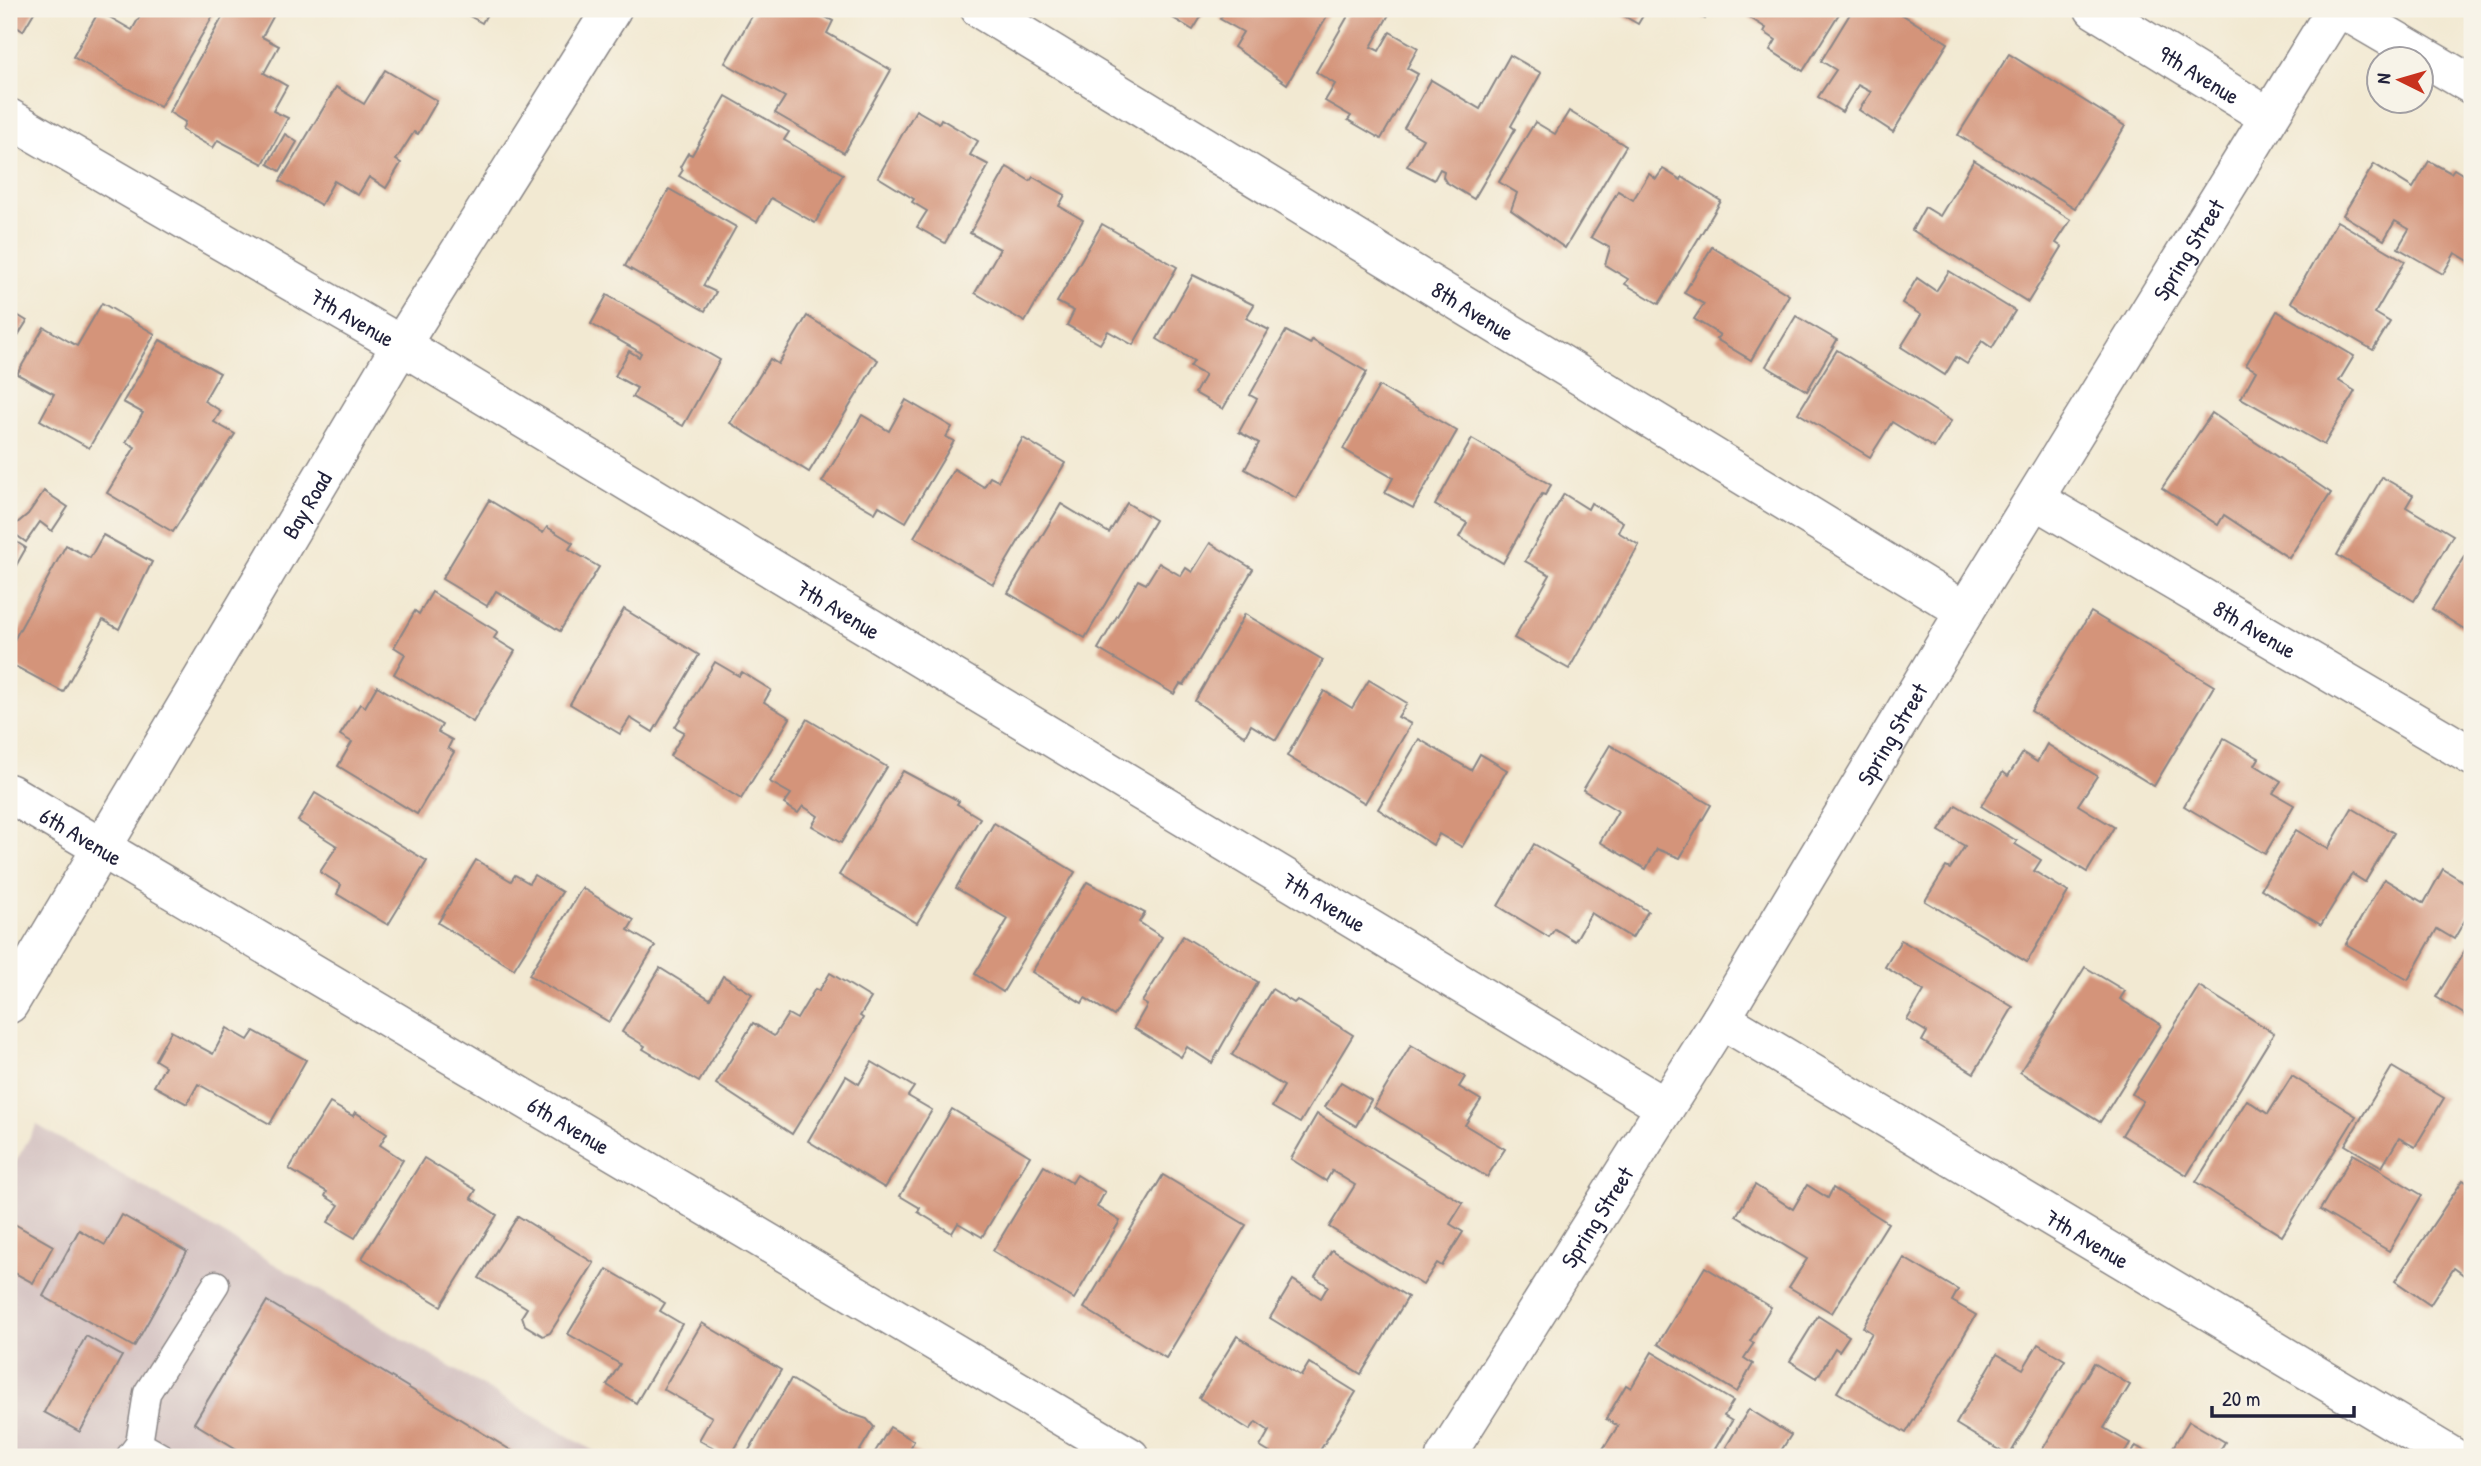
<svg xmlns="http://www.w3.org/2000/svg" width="2481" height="1466" font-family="'Patrick Hand',sans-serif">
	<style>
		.industrial { fill: #d2bfbf }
		.building { fill: #d4947a }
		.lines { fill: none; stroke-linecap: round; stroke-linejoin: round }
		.service-casing { stroke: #8a8686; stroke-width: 29 }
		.minor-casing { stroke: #8a8686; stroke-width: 41 }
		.tertiary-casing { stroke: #8a8686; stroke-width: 41 }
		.service { stroke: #fff; stroke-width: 26 }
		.minor { stroke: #fff; stroke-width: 38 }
		.tertiary { stroke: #fff; stroke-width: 38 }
		.labels { text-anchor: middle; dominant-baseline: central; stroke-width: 5; stroke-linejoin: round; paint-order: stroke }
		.street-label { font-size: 23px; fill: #22223b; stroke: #f7f3e8 }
	</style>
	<rect width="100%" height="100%" fill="#f7f3e8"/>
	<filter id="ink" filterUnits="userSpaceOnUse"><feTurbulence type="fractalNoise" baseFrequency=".0143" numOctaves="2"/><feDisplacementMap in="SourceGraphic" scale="14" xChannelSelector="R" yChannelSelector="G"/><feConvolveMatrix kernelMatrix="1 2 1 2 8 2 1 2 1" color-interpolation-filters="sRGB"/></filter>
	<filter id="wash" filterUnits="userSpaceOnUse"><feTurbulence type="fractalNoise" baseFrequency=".00686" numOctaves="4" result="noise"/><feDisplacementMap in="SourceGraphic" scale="28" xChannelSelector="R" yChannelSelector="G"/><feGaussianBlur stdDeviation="1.57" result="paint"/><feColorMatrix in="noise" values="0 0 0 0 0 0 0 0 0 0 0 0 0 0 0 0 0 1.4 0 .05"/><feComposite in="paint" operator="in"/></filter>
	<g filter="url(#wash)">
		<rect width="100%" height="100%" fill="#f2e9d2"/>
		<polygon class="industrial" points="37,1125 604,1457 9,1457 9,1173"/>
		<g id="blocks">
			<g class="building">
				<polygon points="9,9 36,9 23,31 9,22"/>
				<polygon points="144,9 217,9 160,107 73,57 99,11 132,30"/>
				<polygon points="227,9 259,9 273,17 262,37 279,46 264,73 287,86 273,111 288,118 263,164 218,140 213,148 182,130 185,122 169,112"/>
				<polygon points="457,9 490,9 482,23"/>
				<polygon points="756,9 811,9 833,21 827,33 891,70 844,153 775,113 785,97 725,63"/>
				<polygon points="1158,9 1206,9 1193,30"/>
				<polygon points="1226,9 1331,9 1287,84 1234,47 1243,32 1220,19"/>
				<polygon points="1352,9 1392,9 1371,47 1379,51 1390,32 1418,48 1407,68 1418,74 1381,139 1348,120 1351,116 1325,101 1335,84 1316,72"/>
				<polygon points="1612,9 1647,9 1638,24"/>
				<polygon points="1687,9 1711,9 1705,19"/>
				<polygon points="1736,9 1842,9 1803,71 1770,50 1776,40 1764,32 1766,28"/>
				<polygon points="1853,9 1893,9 1948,43 1893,132 1859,110 1871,92 1858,85 1842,112 1818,97 1836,70 1821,61"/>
				<polygon points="2009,54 2125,126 2075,208 1958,135"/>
				<polygon points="1510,55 1541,73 1511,126 1515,129 1474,199 1446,182 1443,177 1444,171 1440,169 1434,180 1407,166 1423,139 1404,128 1431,80 1480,109"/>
				<polygon points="385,70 437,101 418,134 414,132 396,160 401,163 386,188 369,177 358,195 334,181 321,205 280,181 336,87 364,104"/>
				<polygon points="726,96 789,132 784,140 843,174 815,223 771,198 757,222 679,176 683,170 680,167 688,153 692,155"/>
				<polygon points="916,110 939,123 941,119 978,141 970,155 989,165 945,243 917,227 927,211 912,202 914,199 878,177"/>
				<polygon points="1569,111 1626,146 1565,248 1511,210 1517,193 1499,182 1535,122 1555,134"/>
				<polygon points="285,134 297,142 280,171 268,164"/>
				<polygon points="1974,160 2071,220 2056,243 2062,247 2028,302 1912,230 1925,207 1940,216"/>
				<polygon points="2429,161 2451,173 2454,169 2472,180 2472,263 2455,253 2443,274 2398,248 2409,229 2395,221 2384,240 2343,215 2374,164 2413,188"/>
				<polygon points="1007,167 1030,181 1033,177 1065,195 1059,206 1083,220 1025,322 975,293 1000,249 970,233"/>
				<polygon points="1663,169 1681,180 1682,177 1721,201 1659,304 1625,284 1628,279 1605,265 1610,248 1591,237 1618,191 1633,200 1649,174 1656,179"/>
				<polygon points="669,189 736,227 703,286 716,292 705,311 625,266"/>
				<polygon points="2337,221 2405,261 2375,313 2390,322 2373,350 2291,302"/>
				<polygon points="1102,224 1177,267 1133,345 1108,331 1100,344 1067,325 1074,311 1057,302"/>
				<polygon points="1712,247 1789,295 1751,360 1716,339 1720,335 1694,319 1704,304 1684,293"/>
				<polygon points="1949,271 2015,311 1992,348 1982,341 1967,364 1956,357 1945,375 1901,347 1921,315 1902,303 1917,278 1936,291"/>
				<polygon points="1193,275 1254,305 1246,318 1269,330 1223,409 1195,393 1205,375 1190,367 1194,361 1157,339"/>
				<polygon points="607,295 720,360 683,426 632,397 637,388 615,376 629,351 639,357 641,353 591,324"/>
				<polygon points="102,303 155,334 89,448 40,420 54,394 17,374 44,327 77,346"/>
				<polygon points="9,310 27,321 9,350"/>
				<polygon points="2277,311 2354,356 2339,381 2355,391 2324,445 2241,398 2256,371 2246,365"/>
				<polygon points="807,316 878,360 809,472 730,423 770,359 778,364"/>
				<polygon points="1796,316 1837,340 1807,391 1766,366"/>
				<polygon points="1286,331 1310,344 1312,340 1367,372 1296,498 1245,469 1259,443 1239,432 1257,399 1250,395"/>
				<polygon points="160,340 220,373 204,401 221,411 214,422 235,434 173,532 107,493 135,447 126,442 143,413 123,402"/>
				<polygon points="1837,350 1951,421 1934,448 1892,422 1870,457 1798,413"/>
				<polygon points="1379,386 1457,431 1413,508 1385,493 1393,478 1343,449"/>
				<polygon points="906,400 952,427 946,437 954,441 906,522 879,506 875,513 822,482 862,415 889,431"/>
				<polygon points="2212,413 2331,493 2289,558 2224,515 2218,525 2162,488"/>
				<polygon points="1023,438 1065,463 993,584 914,537 954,469 984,487 990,477 998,481"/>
				<polygon points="1472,439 1551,485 1545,495 1542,494 1503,563 1459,537 1467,523 1435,505"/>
				<polygon points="2382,477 2413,495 2406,507 2453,535 2414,601 2337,555"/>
				<polygon points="44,491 68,507 52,531 40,522 26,542 9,530 28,514"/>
				<polygon points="1564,494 1588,509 1591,503 1623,522 1618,532 1639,545 1569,669 1514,638 1550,575 1525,561"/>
				<polygon points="489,500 543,533 547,527 573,543 569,549 599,567 560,631 496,591 487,606 442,579"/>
				<polygon points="1127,503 1155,520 1085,638 1008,593 1061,504 1109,533"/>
				<polygon points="103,535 152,562 119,629 103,620 63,692 9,663 9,649 66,545 90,558"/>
				<polygon points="9,537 26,548 9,578"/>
				<polygon points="1210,543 1253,569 1184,685 1180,684 1174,694 1098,649 1138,580 1146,584 1159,563 1181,576 1186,568 1192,572"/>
				<polygon points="2472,546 2472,626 2469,632 2432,609"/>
				<polygon points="432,592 498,632 494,638 515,651 473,722 394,674 405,654 394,647 415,611 419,614"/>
				<polygon points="624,609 699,655 653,732 630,718 620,734 570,704"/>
				<polygon points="2091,612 2214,686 2154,786 2031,711"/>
				<polygon points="1245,614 1323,660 1276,740 1251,725 1245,736 1195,701"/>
				<polygon points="715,662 739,676 742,672 771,690 764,702 790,718 741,799 670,756 684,732 675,727"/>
				<polygon points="1369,680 1407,703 1398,717 1411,724 1365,803 1287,756 1324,691 1352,708"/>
				<polygon points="377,686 442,725 438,732 452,740 448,748 454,752 417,814 338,766 352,742 340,735 360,704 365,707"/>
				<polygon points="807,719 887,767 841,843 812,826 818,816 803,806 798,813 784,804 791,794 770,782"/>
				<polygon points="2224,738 2259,758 2255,765 2281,781 2273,793 2294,805 2265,854 2184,806"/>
				<polygon points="1419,739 1471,770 1480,754 1507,770 1462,847 1439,834 1433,845 1378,809"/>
				<polygon points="2047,744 2097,776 2078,805 2114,827 2087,872 1981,806 2003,772 2008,776 2023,753 2037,762"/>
				<polygon points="1610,745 1711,805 1680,858 1657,849 1646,869 1600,842 1618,811 1583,790"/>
				<polygon points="903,771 959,801 957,804 980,818 917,923 839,875"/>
				<polygon points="315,793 427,861 388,925 337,894 341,885 320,872 337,846 298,821"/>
				<polygon points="1956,805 2017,841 2015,844 2041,860 2034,871 2068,892 2027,962 1925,901 1946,867 1950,869 1965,846 1939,831"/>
				<polygon points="2352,808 2394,833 2365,882 2352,874 2321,925 2261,889 2296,830 2328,849"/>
				<polygon points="994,823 1075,872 1003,992 975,974 1008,919 956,888"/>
				<polygon points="1534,844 1648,911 1632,938 1591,913 1575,941 1555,929 1549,937 1498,906"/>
				<polygon points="476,860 511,881 515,875 529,883 534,875 562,892 514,969 438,923"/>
				<polygon points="2443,869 2472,887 2472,908 2454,939 2437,929 2408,980 2346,944 2384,879 2424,903"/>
				<polygon points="1087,882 1145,913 1139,922 1162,937 1114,1016 1085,998 1082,1003 1032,972"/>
				<polygon points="582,888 634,920 628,930 655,946 609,1022 529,975"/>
				<polygon points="1183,936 1258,982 1212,1063 1187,1047 1181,1057 1134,1028 1147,1005 1142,1002"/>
				<polygon points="2472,939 2472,1019 2436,997"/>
				<polygon points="1901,940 2013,1007 1974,1073 1922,1041 1927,1032 1907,1020 1924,991 1885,967"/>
				<polygon points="2085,967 2125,991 2120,999 2161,1025 2100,1122 2020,1072"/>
				<polygon points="660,968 710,999 723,976 752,994 699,1082 643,1049 645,1046 622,1032"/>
				<polygon points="830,973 871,998 860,1016 863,1018 792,1134 716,1084 753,1023 774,1036 788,1014 797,1019 815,989 819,991"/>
				<polygon points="2199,986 2274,1033 2187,1175 2122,1135 2143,1101 2132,1094"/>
				<polygon points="1272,989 1294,1003 1297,1000 1353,1035 1300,1123 1272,1107 1284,1086 1232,1055"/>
				<polygon points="227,1028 248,1040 254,1031 306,1060 270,1124 198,1084 187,1104 154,1086 165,1066 155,1060 171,1031 213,1054"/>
				<polygon points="1411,1045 1465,1077 1459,1087 1481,1100 1465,1125 1505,1149 1487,1177 1374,1107"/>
				<polygon points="872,1062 914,1087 908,1096 932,1110 885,1188 808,1141 846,1076 859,1084"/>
				<polygon points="2392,1067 2444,1098 2415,1147 2399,1138 2382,1167 2345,1145"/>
				<polygon points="2292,1076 2356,1116 2282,1236 2196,1182 2247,1100 2268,1114"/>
				<polygon points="1341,1082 1371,1100 1356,1126 1325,1107"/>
				<polygon points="330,1103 353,1116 355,1112 387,1133 380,1145 403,1160 355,1238 328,1222 339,1205 325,1196 327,1192 289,1169"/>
				<polygon points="952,1109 1030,1156 982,1237 958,1223 952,1233 918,1212 920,1208 900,1196"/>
				<polygon points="1317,1114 1463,1203 1450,1224 1463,1232 1442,1266 1437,1263 1423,1285 1329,1227 1355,1185 1332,1171 1326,1181 1291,1159"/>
				<polygon points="2353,1154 2422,1195 2389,1251 2320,1210"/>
				<polygon points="424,1158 476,1190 471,1198 497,1215 441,1306 362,1258"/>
				<polygon points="1044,1166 1072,1183 1077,1175 1105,1192 1097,1207 1120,1221 1074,1299 993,1251"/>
				<polygon points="1163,1175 1246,1225 1166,1358 1084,1308"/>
				<polygon points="2463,1180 2472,1186 2472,1281 2454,1268 2430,1305 2395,1281"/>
				<polygon points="1755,1185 1793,1209 1807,1185 1828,1198 1833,1188 1888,1223 1832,1313 1789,1287 1807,1259 1736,1216"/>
				<polygon points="122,1215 187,1252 134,1347 43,1296 79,1230 105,1245"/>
				<polygon points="518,1216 594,1263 550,1333 543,1336 525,1325 522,1316 527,1308 479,1278"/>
				<polygon points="11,1222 53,1246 33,1283 9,1270"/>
				<polygon points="1332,1250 1408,1297 1361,1374 1270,1318 1293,1280 1321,1298 1328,1286 1315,1277"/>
				<polygon points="1904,1258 1958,1290 1952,1301 1976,1315 1906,1433 1837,1392 1872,1333 1863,1327"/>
				<polygon points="1705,1267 1771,1307 1750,1341 1754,1343 1744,1358 1753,1364 1737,1392 1658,1344"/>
				<polygon points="607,1269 665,1303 660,1311 682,1324 636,1403 607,1385 620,1364 568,1334"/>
				<polygon points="267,1301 522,1457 250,1457 194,1423"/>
				<polygon points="1818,1316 1849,1336 1839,1351 1835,1348 1817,1378 1790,1361"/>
				<polygon points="702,1323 781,1370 730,1457 699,1440 712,1417 663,1389"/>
				<polygon points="86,1336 122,1356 80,1432 44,1412"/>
				<polygon points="1237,1336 1301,1376 1309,1363 1356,1392 1316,1457 1277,1457 1260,1447 1269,1431 1256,1422 1250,1430 1199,1398"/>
				<polygon points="2038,1344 2065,1360 2009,1456 1956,1424 1997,1354 2023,1369"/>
				<polygon points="1652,1352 1733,1401 1724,1416 1732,1421 1710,1457 1617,1457 1603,1449 1618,1426 1606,1419 1626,1385 1631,1388"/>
				<polygon points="2094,1363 2130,1385 2104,1428 2130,1443 2122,1457 2038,1457"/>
				<polygon points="791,1379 843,1411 867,1419 874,1427 856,1457 745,1457"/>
				<polygon points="1749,1409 1791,1435 1777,1457 1741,1457 1726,1447"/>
				<polygon points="2189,1421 2225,1442 2216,1457 2167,1457"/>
				<polygon points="890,1427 914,1441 910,1449 925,1457 872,1457"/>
				<polygon points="2136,1446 2155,1457 2130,1457"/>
			</g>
		</g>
	</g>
	<g filter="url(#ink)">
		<use href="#blocks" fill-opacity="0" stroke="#8a8686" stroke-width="2"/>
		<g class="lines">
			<g class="service-casing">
				<g id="service">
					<polyline points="139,1444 162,1457"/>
					<polyline points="129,1457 139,1444 147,1393 216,1284"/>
				</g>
			</g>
			<g class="minor-casing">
				<g id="minor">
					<path id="s1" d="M980 9 1965 611"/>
					<path id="s2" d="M2094 9 2269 117"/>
					<polyline points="2342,9 2472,85"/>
					<path id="s3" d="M9 118 401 345 1665 1107"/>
					<path id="s4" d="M2036 500 2472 756"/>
					<path id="s5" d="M9 793 1130 1457"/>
					<path id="s6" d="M1721 1019 2453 1457"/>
					<path id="s7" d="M1445 1457 1721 1019 1965 611 2336 9"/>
				</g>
			</g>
			<g class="tertiary-casing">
				<g id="tertiary">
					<path id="s8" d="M9 1004 401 345 612 9"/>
				</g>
			</g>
			<use href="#service" class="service"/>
			<use href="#minor" class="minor"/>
			<use href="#tertiary" class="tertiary"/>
		</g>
	</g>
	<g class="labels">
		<g class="street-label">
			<text stroke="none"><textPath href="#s2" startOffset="124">9th Avenue</textPath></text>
			<text stroke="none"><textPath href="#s7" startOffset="1418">Spring Street</textPath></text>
			<text stroke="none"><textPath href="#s1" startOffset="578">8th Avenue</textPath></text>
			<text stroke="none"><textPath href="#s3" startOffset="397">7th Avenue</textPath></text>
			<text stroke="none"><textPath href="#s8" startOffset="581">Bay Road</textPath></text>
			<text stroke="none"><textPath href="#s3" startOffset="964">7th Avenue</textPath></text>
			<text stroke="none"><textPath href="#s4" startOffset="254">8th Avenue</textPath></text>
			<text stroke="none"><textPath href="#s7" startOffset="850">Spring Street</textPath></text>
			<text stroke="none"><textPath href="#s5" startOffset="84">6th Avenue</textPath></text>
			<text stroke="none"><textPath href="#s3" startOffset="1531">7th Avenue</textPath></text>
			<text stroke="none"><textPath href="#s5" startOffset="651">6th Avenue</textPath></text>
			<text stroke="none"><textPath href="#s7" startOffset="284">Spring Street</textPath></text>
			<text stroke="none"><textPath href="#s6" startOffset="427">7th Avenue</textPath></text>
		</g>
	</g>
	<rect width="2481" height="1466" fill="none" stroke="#f7f3e8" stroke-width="35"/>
	<g transform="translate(2400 80) rotate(275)"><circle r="33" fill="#f7f3e8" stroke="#a29fa3" stroke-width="2"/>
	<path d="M0-5L12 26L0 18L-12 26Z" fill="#c8321e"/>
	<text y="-10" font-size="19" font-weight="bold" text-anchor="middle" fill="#22223b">N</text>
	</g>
	<path d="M2212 1406v10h142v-10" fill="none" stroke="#22223b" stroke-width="3.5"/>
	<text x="2222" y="1406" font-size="21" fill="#22223b" stroke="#f7f3e8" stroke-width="5" paint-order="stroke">20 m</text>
</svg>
